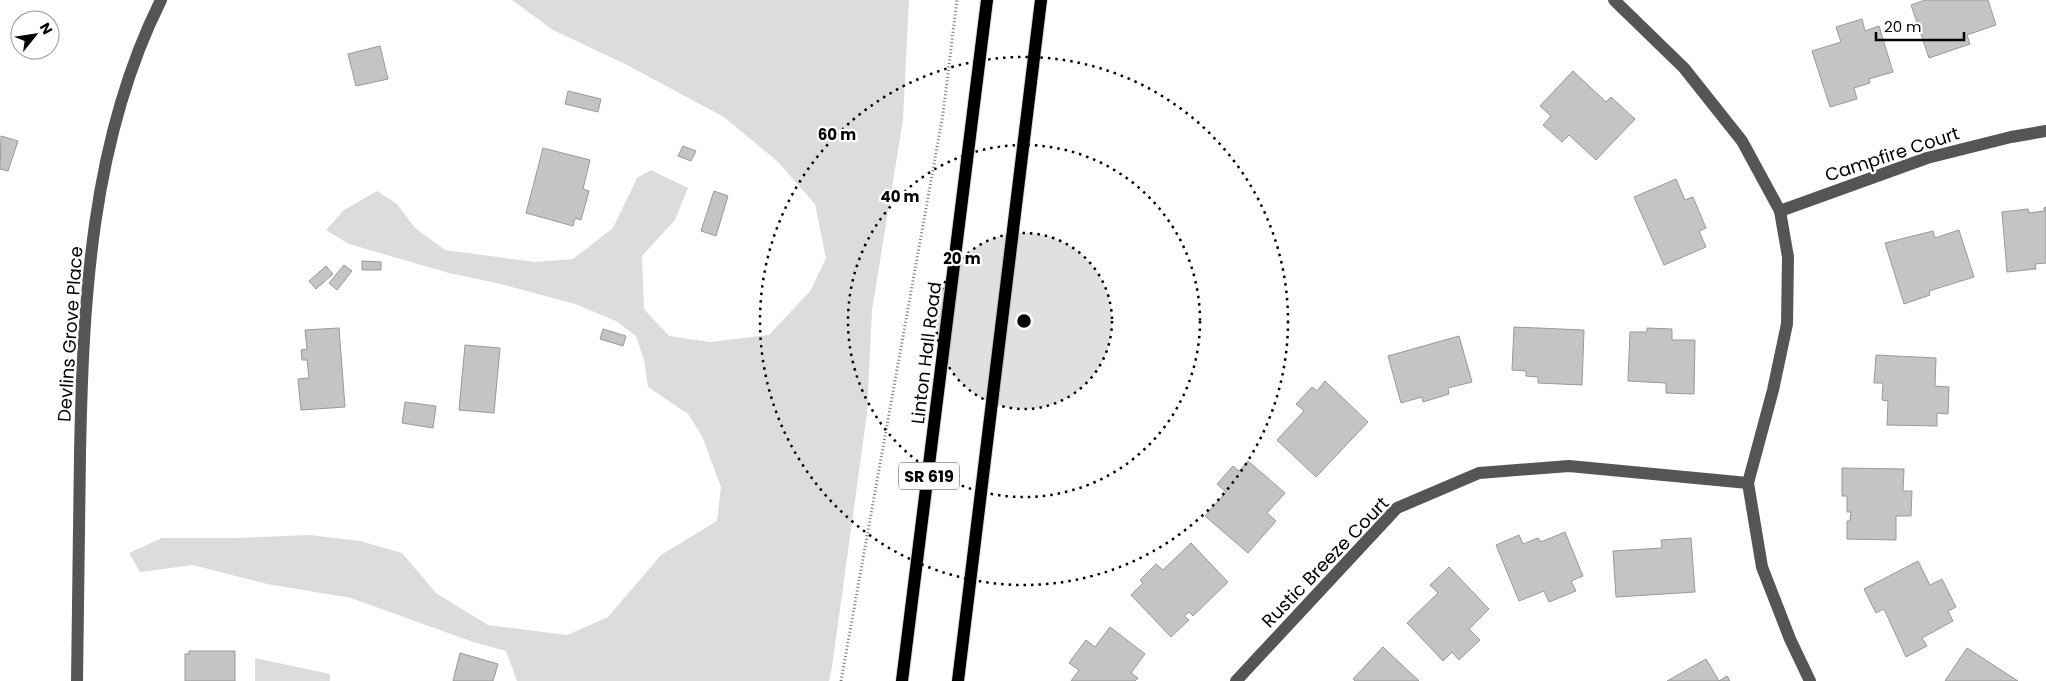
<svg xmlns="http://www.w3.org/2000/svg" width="2046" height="681" font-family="Poppins,sans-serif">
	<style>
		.green { fill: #dcdcdc }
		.building { fill: #c4c4c4; stroke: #999 }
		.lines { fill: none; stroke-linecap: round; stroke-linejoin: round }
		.major-casing { stroke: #dbdbdb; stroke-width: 14 }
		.path { stroke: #777; stroke-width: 3; stroke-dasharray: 1 2.5; stroke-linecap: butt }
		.minor { stroke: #555; stroke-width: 12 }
		.major { stroke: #000; stroke-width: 12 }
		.ring { fill: none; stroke: #000; stroke-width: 2.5; stroke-dasharray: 2.5 5 }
		.labels { text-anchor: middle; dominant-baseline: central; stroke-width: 4.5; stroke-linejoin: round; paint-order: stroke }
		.shield { fill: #fff; stroke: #4c4c4c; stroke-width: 1 }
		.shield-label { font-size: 16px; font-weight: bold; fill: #000 }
		.street-label { font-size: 18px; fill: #000; stroke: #fff }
		.centre { fill: #000; stroke: #fff; stroke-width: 2.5 }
		.ring-label { font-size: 15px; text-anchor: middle; font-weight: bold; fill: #000; stroke: #fff; stroke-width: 4.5; stroke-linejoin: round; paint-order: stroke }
	</style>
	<rect width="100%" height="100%" fill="#fff"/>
	<g class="green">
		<polygon points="512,0 909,0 903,120 872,310 867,413 832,667 829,681 517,681 506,651 473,642 351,598 267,584 193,565 140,572 129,553 162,538 235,538 310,535 360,541 402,553 436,593 488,625 567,635 608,617 661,555 717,521 721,487 702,436 688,414 648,387 644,360 636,336 616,321 575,304 501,284 449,273 349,244 326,230 344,210 377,191 397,204 415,228 445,250 535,262 573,259 613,228 637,178 651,170 688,188 675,220 642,256 644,309 669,336 710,342 769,335 811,290 826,258 815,204 777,161 724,117 625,64 553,30"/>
		<polygon points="255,658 330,674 330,681 255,681"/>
	</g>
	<g class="building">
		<polygon points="1925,0 1988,0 1996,25 1967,35 1970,44 1929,58 1911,5"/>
		<polygon points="1862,19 1865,31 1879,26 1893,72 1869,79 1870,83 1854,88 1857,99 1830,107 1812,51 1841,42 1836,27"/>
		<polygon points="380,46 388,79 356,86 348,54"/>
		<polygon points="1573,71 1606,102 1611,97 1635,119 1596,160 1569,135 1562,142 1543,125 1551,116 1540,106"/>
		<polygon points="568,91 601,99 598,112 565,104"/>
		<polygon points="1,136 18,141 8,171 0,169"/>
		<polygon points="683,146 696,151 691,161 678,156"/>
		<polygon points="543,148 590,160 583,189 589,191 581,220 575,218 573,226 526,213"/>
		<polygon points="1676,179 1685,200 1693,197 1706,228 1699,231 1706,247 1664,265 1634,197"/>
		<polygon points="714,191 728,196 716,236 701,231"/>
		<polygon points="2046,207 2046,263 2035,264 2036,269 2007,272 2002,212 2028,209 2029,213 2044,211 2044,208"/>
		<polygon points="1959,230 1974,277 1929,291 1930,295 1904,304 1885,243 1933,231 1935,238"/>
		<polygon points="362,261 381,262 381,270 362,270"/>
		<polygon points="344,265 352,271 337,290 329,283"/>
		<polygon points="326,266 333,274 316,289 309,281"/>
		<polygon points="1514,327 1584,330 1582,385 1538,383 1538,377 1526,376 1526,371 1512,370"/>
		<polygon points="339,328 345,407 301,410 298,379 309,378 307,360 302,360 301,350 307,349 305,330"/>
		<polygon points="1647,328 1672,329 1672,340 1695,340 1694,394 1666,393 1666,383 1628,381 1630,332 1647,332"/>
		<polygon points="603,329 626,336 623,346 600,339"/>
		<polygon points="1459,336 1472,382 1448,388 1449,394 1423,402 1422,397 1401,403 1388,356"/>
		<polygon points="465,345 500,348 494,413 459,410"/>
		<polygon points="1876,355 1936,358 1935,386 1949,387 1948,414 1937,413 1937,426 1887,425 1888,401 1882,400 1883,383 1874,383"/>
		<polygon points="1325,381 1368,422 1316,477 1277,440 1304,411 1296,404 1312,387 1317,391"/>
		<polygon points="405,402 436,406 433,428 402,423"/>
		<polygon points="1248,461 1285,493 1267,513 1276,521 1248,553 1205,516 1226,492 1217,484 1233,466 1239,471"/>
		<polygon points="1842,468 1904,469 1903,491 1912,491 1911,516 1896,516 1896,540 1847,539 1847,521 1850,521 1851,512 1847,512 1847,496 1842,496"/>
		<polygon points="1565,532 1583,576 1571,581 1576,591 1549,602 1544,591 1519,601 1496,545 1519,535 1523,544 1538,538 1541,542"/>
		<polygon points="1691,538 1695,592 1616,597 1613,551 1662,548 1661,540"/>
		<polygon points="1191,543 1228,582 1193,616 1189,612 1184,616 1189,620 1171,637 1131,595 1143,583 1140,580 1156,564 1163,570"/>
		<polygon points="1918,561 1930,585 1942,579 1956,607 1948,611 1953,621 1922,638 1927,646 1906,657 1884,609 1876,613 1864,589"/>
		<polygon points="1449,567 1489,609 1469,629 1480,640 1459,660 1452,652 1443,661 1407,623 1438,593 1430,585"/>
		<polygon points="1110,627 1145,654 1131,673 1138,678 1135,681 1071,681 1079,670 1069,663 1086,640 1095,647"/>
		<polygon points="1383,647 1419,681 1355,681 1353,679"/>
		<polygon points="1967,648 2018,681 1945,681"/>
		<polygon points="189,651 235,651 235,681 185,681 185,654 189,654"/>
		<polygon points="460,653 498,664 493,681 453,681"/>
		<polygon points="1706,659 1719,681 1727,676 1730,681 1667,681"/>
	</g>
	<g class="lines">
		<g class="major-casing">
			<g id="major">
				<polyline points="902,681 987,0"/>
				<polyline points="958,681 1041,0"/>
			</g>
		</g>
		<polyline class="path" points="841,681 943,114 957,0"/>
		<g class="minor">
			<polyline points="1614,0 1684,68 1742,141 1780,211 1788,257 1787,324 1773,390 1748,483 1762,567 1790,639 1810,681"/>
			<polyline points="1780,211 1927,158 2011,137 2046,131"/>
			<path d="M77 681C78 605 79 530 80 454 83 300 91 140 161 0"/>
			<polyline points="1236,681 1397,508 1479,473 1569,466 1748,483"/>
		</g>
		<use href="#major" class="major"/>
	</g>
	<circle cx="1024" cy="321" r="88" fill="#000" fill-opacity=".12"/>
	<g class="ring">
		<circle cx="1024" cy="321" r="88"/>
		<circle cx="1024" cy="321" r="176"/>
		<circle cx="1024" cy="321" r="264"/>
	</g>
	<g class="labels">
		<rect class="shield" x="899" y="462.5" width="60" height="27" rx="4"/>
		<g class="shield-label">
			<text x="929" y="476">SR 619</text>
		</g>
		<g class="street-label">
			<text transform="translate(1892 154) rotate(-18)">Campfire Court</text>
			<text transform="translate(70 334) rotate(-86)">Devlins Grove Place</text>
			<text transform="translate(926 353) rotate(-83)">Linton Hall Road</text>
			<text transform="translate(1325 562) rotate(-46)">Rustic Breeze Court</text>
		</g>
	</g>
	<circle cx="1024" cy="321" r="8" class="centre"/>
	<g class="ring-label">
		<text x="837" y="140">60 m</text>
		<text x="900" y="202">40 m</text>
		<text x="962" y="264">20 m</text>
	</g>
	<g transform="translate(35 35) rotate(60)"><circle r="24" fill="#ffffff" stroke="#999999"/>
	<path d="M0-4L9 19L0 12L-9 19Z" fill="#000000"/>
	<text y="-8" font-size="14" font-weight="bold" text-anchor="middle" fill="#000000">N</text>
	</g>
	<path d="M1876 32v8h88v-8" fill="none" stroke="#000000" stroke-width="2.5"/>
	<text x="1884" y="32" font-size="15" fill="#000000" stroke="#ffffff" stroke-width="4" paint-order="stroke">20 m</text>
</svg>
